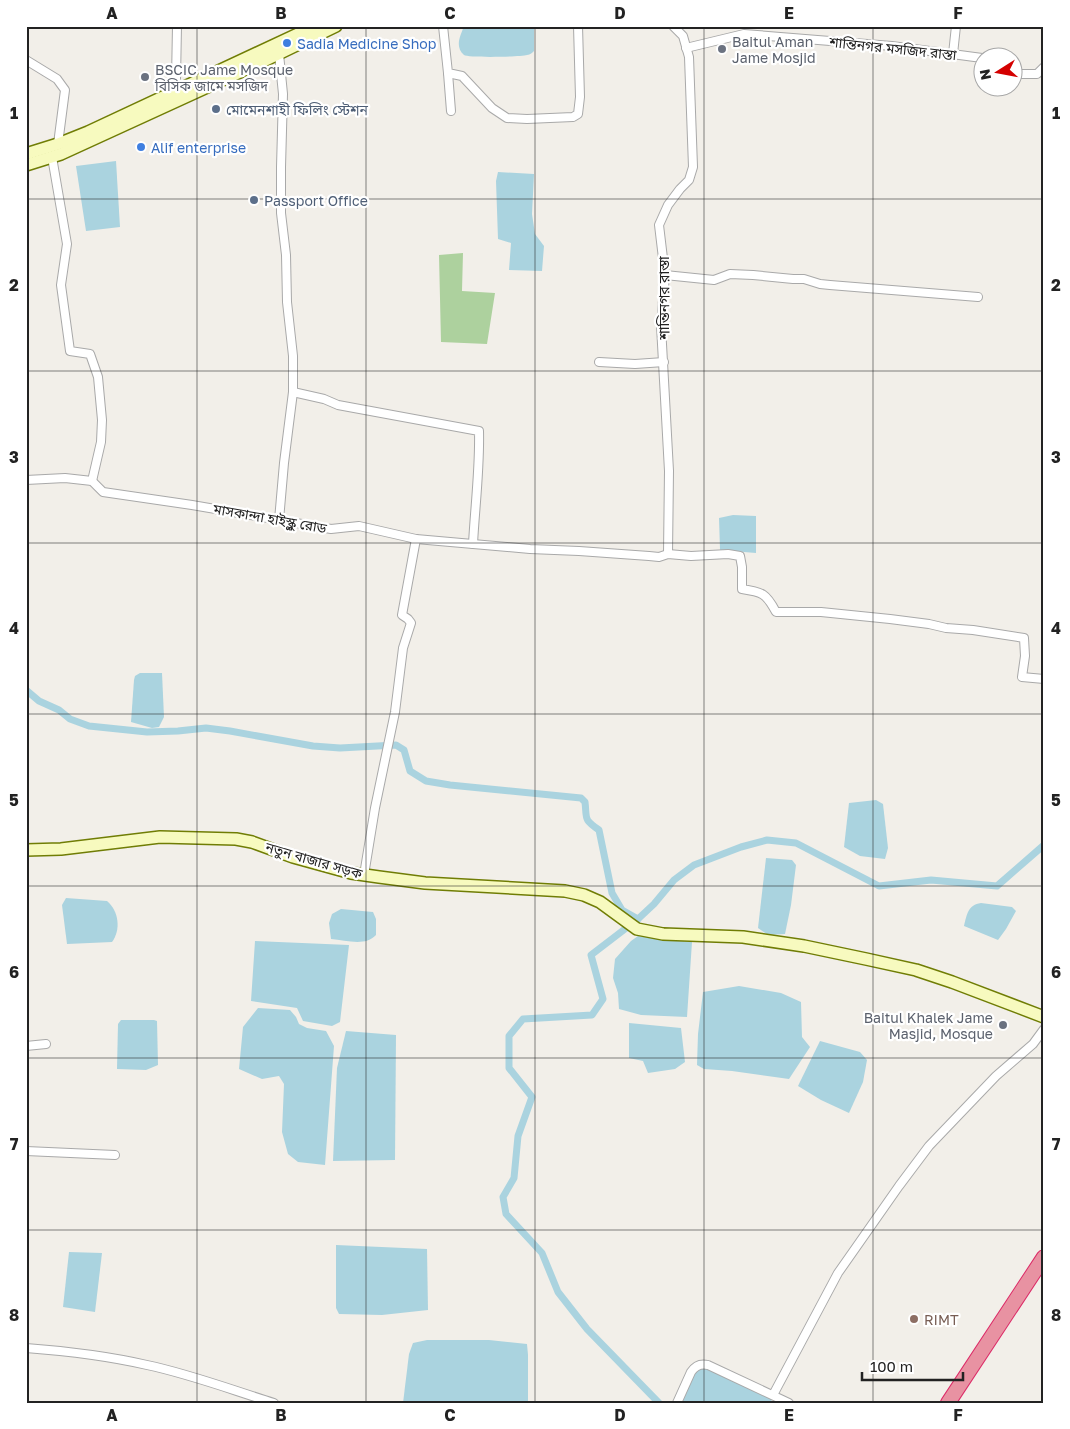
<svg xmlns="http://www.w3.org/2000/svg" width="1070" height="1429" font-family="'Golos Text','Noto Sans Bengali',sans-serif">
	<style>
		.forest { fill: #add19e }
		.water { fill: #aad3df }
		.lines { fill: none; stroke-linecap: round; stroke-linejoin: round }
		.canal { stroke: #aad3df; stroke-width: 7 }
		.street-casing { stroke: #a9a9a9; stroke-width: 10 }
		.secondary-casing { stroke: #707d05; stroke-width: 14 }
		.highway-casing { stroke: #dc2a67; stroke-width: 16 }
		.street { stroke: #fff; stroke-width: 8 }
		.secondary { stroke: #f7fabf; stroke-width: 11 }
		.highway { stroke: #e892a2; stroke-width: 14 }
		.grid { fill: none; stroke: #222; stroke-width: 1; stroke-opacity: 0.55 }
		.shop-dot { fill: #3f7fe0; stroke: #fff; stroke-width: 2 }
		.worship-dot { fill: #6b7280; stroke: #fff; stroke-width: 2 }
		.service-dot { fill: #5c6f8a; stroke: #fff; stroke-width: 2 }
		.education-dot { fill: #8d6e63; stroke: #fff; stroke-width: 2 }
		.labels { text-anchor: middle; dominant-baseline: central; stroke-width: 4.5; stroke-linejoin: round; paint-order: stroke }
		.worship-label { font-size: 14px; fill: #5b616d; stroke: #fff; text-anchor: start }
		.shop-label { font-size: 14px; fill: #366cbe; stroke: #fff; text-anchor: start }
		.street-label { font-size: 14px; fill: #222; stroke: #fff }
		.service-label { font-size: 14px; fill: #4e5e75; stroke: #fff; text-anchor: start }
		.education-label { font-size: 14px; fill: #785e54; stroke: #fff; text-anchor: start }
		.neatline { fill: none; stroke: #222; stroke-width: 2 }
		.grid-label { font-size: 16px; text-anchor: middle; font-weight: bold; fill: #222 }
	</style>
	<rect width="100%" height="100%" fill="#f2efe9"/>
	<polygon class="forest" points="463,253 462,291 495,293 487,344 441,342 439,255"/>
	<g class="water">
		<path d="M464 26H534V51C531 54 531 54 527 55 520 57 468 58 464 55 454 46 461 35 464 26Z"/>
		<polygon points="116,161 120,227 86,231 76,166"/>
		<polygon points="498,172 534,174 532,214 535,234 544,246 542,271 509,270 511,243 498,239 496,181"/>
		<polygon points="733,515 756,516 756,553 720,550 719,518"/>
		<polygon points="140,673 162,673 164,717 159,727 152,728 131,722 134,680 135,676"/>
		<polygon points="876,800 883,804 888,848 885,859 860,856 844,847 849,803"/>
		<polygon points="766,858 792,860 796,865 791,905 785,934 768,935 758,928"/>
		<path d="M66 898 107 901C119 911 121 930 112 942L67 944 62 905Z"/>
		<path d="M981 903 1012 907 1016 911 1006 929 998 940 964 926C967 914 968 905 981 903Z"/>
		<path d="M341 909 373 912 376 919V935C365 947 346 940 331 939L329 923 332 914Z"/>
		<polygon points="638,936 692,942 687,1017 641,1015 619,1009 618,993 613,978 615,959 631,941"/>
		<polygon points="255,941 349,945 340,1022 332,1026 303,1021 297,1008 251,1001"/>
		<polygon points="739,986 781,993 801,1002 802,1037 810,1047 789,1079 732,1071 704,1069 697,1065 698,1034 703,992"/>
		<polygon points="258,1008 290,1010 296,1017 299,1024 307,1028 326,1031 334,1046 325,1165 298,1162 288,1154 282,1132 284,1084 279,1076 262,1079 239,1069 243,1027"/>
		<polygon points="121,1020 154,1020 157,1021 158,1065 146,1070 117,1069 118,1024"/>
		<polygon points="629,1023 681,1028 685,1062 675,1069 648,1073 643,1061 629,1058"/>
		<polygon points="346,1031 396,1035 395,1160 333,1161 337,1068"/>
		<polygon points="820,1041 860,1052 867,1060 863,1082 849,1113 821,1100 798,1086"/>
		<polygon points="336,1245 427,1249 428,1310 382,1315 339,1314 336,1308"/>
		<polygon points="69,1252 102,1253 95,1312 63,1307"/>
		<polygon points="427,1340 489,1340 527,1344 528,1355 528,1403 403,1403 409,1354 413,1343"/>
		<polygon points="707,1368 771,1398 772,1403 679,1403 691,1377 698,1369"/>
	</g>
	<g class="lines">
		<g class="canal">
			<path d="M26 690 39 701 59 710 70 719 89 726 147 732 178 731 206 728 230 731 313 746 340 748 396 745 404 750 410 771 426 781 450 785 581 798 585 802C587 819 583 819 599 830L612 893 622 910 638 919"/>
			<polyline points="659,1403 587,1329 558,1292 542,1253 506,1214 503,1197 514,1178 518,1136 532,1097 509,1068 509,1036 523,1019 592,1015 603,999 591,955 638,919 654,904 674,880 694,865 741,847 767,840 796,843 879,886 931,880 997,886 1044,845"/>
		</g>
		<g class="street-casing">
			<g id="street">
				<polyline points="443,26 448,73 462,76 492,108 507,118 527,119 573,117 578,114 580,97 578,26"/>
				<polyline points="686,48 744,34 892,46 982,58"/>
				<polyline points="279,54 283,94 281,167 281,213 286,255 287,302 293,356 293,392"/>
				<polyline points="953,54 956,26"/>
				<polyline points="26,60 57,79 65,90 58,144"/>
				<polyline points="448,73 451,111"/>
				<polyline points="1012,74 1037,74 1044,67"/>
				<polyline points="176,79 177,26"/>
				<polyline points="52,157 67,244 61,285 70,351 90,354 98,377 102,420 101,442 92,481"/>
				<polyline points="665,275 714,280 730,274 753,275 793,279 804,279 820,284 830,285 978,297"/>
				<polyline points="599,362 635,364 664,362"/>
				<path d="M26 480 65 478 92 481 103 492 192 505 331 529 359 526 416 539 530 549 579 551 649 556 659 557 668 554 691 556 728 554 740 556 742 567V589C762 592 766 593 776 612H821L890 619 929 624 946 628 973 630 1024 638 1025 656 1022 677 1044 679"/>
				<path d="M279 520 284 463 293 392 324 399 338 405 479 431C480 468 475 506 473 544"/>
				<polyline points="668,554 669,471 661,326 665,275 659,225 668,205 680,189 689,180 693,167 689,57 683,36 673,26"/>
				<polyline points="364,875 375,808 395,712 403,648 411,623 408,619 402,615 416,539"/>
				<polyline points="26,1046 46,1044"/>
				<polyline points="26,1151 115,1155"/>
				<path d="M26 1348C66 1351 108 1356 147 1365 190 1374 232 1390 274 1403"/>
				<polyline points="773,1395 838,1273 899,1186 929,1146 996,1076 1033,1044 1044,1029"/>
				<path d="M677 1403 691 1372C695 1366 700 1363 708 1365L789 1403"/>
			</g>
		</g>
		<g class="secondary-casing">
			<g id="secondary">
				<polyline points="26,154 58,144 88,132 315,26"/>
				<polyline points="26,165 61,154 251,67 336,26"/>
				<polyline points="26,850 61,849 160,837 236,839 252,842 293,857 351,873 379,877 425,883 565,891 584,895 600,902 637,929 663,934 743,937 804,946 866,959 916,970 952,982 1044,1017"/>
			</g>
		</g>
		<g class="highway-casing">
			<polyline id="highway" points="948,1403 1044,1257"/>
		</g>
		<use href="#street" class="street"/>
		<use href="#secondary" class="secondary"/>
		<use href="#highway" class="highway"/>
	</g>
	<path class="grid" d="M197 26V1403M366 26V1403M535 26V1403M704 26V1403M873 26V1403M26 199H1044M26 371H1044M26 543H1044M26 714H1044M26 886H1044M26 1058H1044M26 1230H1044"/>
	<g class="shop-dot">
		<circle cx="287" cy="43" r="5"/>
		<circle cx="141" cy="147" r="5"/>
	</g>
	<g class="worship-dot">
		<circle cx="722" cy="49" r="5"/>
		<circle cx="145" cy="77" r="5"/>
		<circle cx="1003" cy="1025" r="5"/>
	</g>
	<g class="service-dot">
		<circle cx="216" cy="109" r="5"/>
		<circle cx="254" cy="200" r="5"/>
	</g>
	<circle class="education-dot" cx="914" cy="1319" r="5"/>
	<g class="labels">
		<g class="worship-label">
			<text x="732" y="41">Baitul Aman<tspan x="732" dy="16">Jame Mosjid</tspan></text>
			<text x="155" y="69">BSCIC Jame Mosque<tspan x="155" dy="16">বিসিক জামে মসজিদ</tspan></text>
			<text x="993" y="1017" text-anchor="end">Baitul Khalek Jame<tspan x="993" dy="16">Masjid, Mosque</tspan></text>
		</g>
		<g class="shop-label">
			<text x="297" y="43">Sadia Medicine Shop</text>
			<text x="151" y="147">Alif enterprise</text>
		</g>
		<g class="street-label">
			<text transform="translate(893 48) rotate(6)">শান্তিনগর মসজিদ রাস্তা</text>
			<text transform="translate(663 298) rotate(-90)">শান্তিনগর রাস্তা</text>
			<text transform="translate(270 518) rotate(10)">মাসকান্দা হাইস্কুল রোড</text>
			<text transform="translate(314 860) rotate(16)">নতুন বাজার সড়ক</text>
		</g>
		<g class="service-label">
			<text x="226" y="109">মোমেনশাহী ফিলিং স্টেশন</text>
			<text x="264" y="200">Passport Office</text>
		</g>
		<g class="education-label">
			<text x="924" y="1319">RIMT</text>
		</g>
	</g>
	<rect width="1070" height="1429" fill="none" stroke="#ffffff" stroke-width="55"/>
	<g transform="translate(998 72) rotate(259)"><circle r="24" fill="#ffffff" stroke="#a7a7a7"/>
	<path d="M0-4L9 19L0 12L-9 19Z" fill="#d40000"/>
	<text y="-8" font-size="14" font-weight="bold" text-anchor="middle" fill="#222222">N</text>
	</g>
	<path d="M862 1372v8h101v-8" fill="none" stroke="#222222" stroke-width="2.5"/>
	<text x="870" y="1372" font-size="15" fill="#222222" stroke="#ffffff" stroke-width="4" paint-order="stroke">100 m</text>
	<rect x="28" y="28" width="1014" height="1374" class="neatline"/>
	<g class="grid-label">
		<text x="112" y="19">A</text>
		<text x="281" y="19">B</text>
		<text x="450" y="19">C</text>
		<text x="620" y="19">D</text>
		<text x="789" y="19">E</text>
		<text x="958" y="19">F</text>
		<text x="14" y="119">1</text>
		<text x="1056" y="119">1</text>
		<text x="14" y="291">2</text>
		<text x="1056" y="291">2</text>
		<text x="14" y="463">3</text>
		<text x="1056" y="463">3</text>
		<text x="14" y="634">4</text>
		<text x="1056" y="634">4</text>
		<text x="14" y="806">5</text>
		<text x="1056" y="806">5</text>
		<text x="14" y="978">6</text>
		<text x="1056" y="978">6</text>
		<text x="14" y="1150">7</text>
		<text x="1056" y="1150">7</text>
		<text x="14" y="1321">8</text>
		<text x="1056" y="1321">8</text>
		<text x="112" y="1421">A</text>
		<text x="281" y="1421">B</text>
		<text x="450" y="1421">C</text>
		<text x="620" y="1421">D</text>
		<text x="789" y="1421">E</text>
		<text x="958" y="1421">F</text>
	</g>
</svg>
